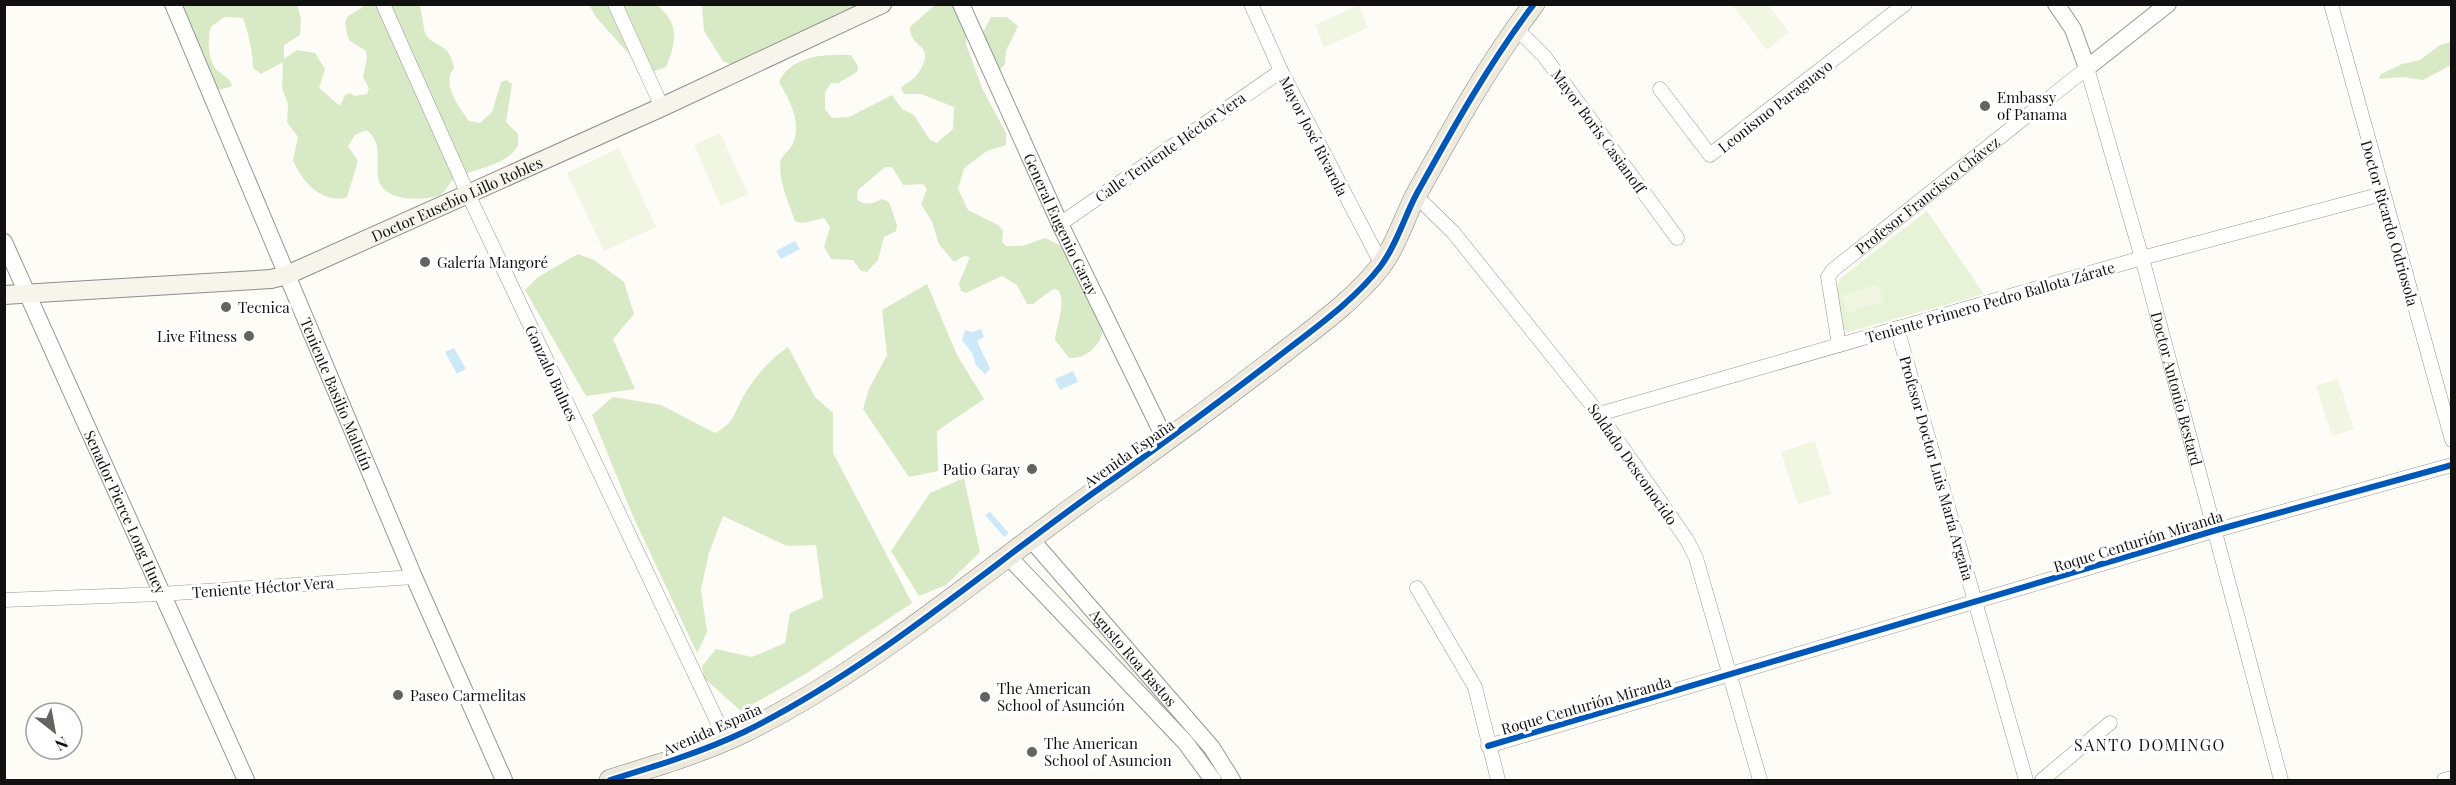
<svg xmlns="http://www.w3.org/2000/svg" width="2456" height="785" font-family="'Playfair Display',serif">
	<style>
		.green { fill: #e7f3d7 }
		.forest { fill: #d8eac5 }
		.pitch { fill: #f0f6e1 }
		.water { fill: #cde8f7 }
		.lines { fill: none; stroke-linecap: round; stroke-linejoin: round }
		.minor-casing { stroke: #979795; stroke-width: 15 }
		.tertiary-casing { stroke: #979795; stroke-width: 18 }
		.secondary-casing { stroke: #8e8d8b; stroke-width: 20 }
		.primary-casing { stroke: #858482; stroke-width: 22 }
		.minor { stroke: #fffffe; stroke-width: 14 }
		.tertiary { stroke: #fffffe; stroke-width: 16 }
		.secondary { stroke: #f6f4eb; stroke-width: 18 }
		.primary { stroke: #ede9dc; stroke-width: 21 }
		.cycleway-casing { stroke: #fff; stroke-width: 10 }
		.cycleway { stroke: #0057b8; stroke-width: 6 }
		.poi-dot { fill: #646362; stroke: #fff; stroke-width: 2 }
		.labels { text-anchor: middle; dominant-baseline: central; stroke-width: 6; stroke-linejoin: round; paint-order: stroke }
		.poi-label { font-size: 15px; fill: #111; stroke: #fff; text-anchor: start }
		.street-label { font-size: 15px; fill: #111; stroke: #fff }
		.neighbourhood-label { font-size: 16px; letter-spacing: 1.5px; fill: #111; stroke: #fff }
	</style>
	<rect width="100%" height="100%" fill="#fdfcf7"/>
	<g class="green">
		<path d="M1927 211 1984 294 1848 332 1838 325C1837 307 1831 292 1842 277Z"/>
		<polygon points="1038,568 1214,757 1211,759"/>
	</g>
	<g class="forest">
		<path d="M173 5H297L301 19 300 35 284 45V59L297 50 315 53 325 69 319 88 340 106 345 95 350 93 354 96 367 94 369 88 363 77 367 58 366 51 350 41 347 35 345 22 348 16 366 5H420L425 34C438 50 449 42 454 68 441 83 459 107 469 121L480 123 492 112 501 82 507 80 512 84 506 122 518 134V146C506 166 477 168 457 177 448 181 448 192 438 196 421 201 380 202 378 176 376 159 383 142 366 130L355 135 348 146 358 161 347 197C323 205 301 181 293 160L298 137 287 122 288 104 282 88 283 62 261 74 253 68C253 53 248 32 243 18L224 17 211 27C207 39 208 59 216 69 222 76 230 77 232 86L216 91Z"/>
		<path d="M589 5H657C679 23 677 41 666 67L655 71 643 70 596 17Z"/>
		<polygon points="702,5 880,5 734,66 723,61 704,31"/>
		<path d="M935 5H966L968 10 977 18 966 37V44L982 88 1006 133V145L987 151 968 165 964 169 958 189 968 210 998 225 1003 231 1002 242 1006 246H1022L1045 238 1062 246 1103 328C1102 345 1086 359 1069 358L1055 340C1056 325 1067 303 1058 290L1053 289 1033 304H1027L1017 285 1002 276 966 293 961 291 959 283 970 257 964 256 954 262 939 244 932 222 921 204 927 189 923 184 903 185 892 167H885L858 190 857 200C867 206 872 204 882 199L889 202 897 225 896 231 884 237 878 260 867 272 861 271 853 260 831 259 824 247 830 227 824 218 803 223 795 221C789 205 780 183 780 166 780 156 786 154 791 147 804 126 790 101 779 82 791 55 826 54 851 55L858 66 857 72 838 83H831L825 92V109L832 118 849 117 892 95 902 109 914 115 930 140 937 143 953 129 954 107 921 94H904L901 88C905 83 912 81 916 76 940 43 909 50 910 27Z"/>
		<polygon points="991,17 1007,17 1018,26 1006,51 1005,64 999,71 981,36"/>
		<polygon points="2451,42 2451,65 2423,80 2403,77 2379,79 2381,74 2402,64 2420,60 2440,45"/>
		<polygon points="578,254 594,260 624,282 634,314 613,339 635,389 586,396 525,290 538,277"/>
		<polygon points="927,284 957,355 984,399 937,431 938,471 909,477 863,409 869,389 887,355 882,310"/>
		<path d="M788 347 815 397 833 413V453L912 603 807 673 741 711 704 678 702 666 716 649 752 657 785 643 790 613 823 598 816 545 787 546 723 516 709 553 701 589 707 632 697 653 632 514 592 415 613 397 661 405 715 433C735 422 733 415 743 397 755 376 769 360 788 347Z"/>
		<polygon points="964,478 980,552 946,585 919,596 891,551 930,493"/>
	</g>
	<g class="pitch">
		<polygon points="1359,5 1368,28 1324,47 1315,25"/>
		<polygon points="1732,5 1768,5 1789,32 1767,50"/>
		<polygon points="720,133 748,194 721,206 694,145"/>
		<polygon points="619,148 656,227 604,251 567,173"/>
		<polygon points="1878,284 1884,301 1847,313 1842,296"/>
		<polygon points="2338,379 2354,429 2332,436 2316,386"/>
		<polygon points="1815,441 1831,494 1798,504 1781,452"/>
	</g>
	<g class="water">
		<polygon points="795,241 800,249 781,259 776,251"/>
		<polygon points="981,329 984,337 977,341 990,369 985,374 976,365 972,353 962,340 965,330 972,332"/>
		<polygon points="454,348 466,369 457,374 445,352"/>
		<polygon points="1073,371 1078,382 1060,390 1055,379"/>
		<polygon points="990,512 1009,533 1004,537 985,515"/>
	</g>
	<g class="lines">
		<g class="minor-casing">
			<g id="minor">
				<polyline points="383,4 468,194 726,740"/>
				<polyline points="615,4 662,107"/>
				<polyline points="1251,4 1281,71 1382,265"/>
				<polyline points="2331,4 2452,440"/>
				<polyline points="1516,28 1544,56 1677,238"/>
				<polyline points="1660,89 1710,155 1905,4"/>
				<polyline points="1416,196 1453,232 1599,414 1687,540 1696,558 1760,780"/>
				<polyline points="1060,224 1281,71"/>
				<polyline points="1897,328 2026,780"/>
				<path id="s1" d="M1839 345 1828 277 1833 270 2087 68 2142 258 2281 780"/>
				<polyline points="1599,414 2142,258 2382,194"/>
				<polyline points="1417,588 1475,687 1498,780"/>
				<polyline points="4,600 161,594 414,577"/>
				<polyline points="1488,746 2213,531 2452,465"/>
				<polyline points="2042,780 2110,723"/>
				<polyline points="2444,780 2452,778"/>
			</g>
		</g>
		<g class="tertiary-casing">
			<g id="tertiary">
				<path id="s2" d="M173 4 414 577 504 780"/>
				<path id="s3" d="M961 4 1060 224 1166 441"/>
				<polyline points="2056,4 2073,29 2087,68 2168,4"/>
				<path id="s4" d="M4 242 246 780"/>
				<path id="s5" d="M1030 538 1212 748 1232 780"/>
				<polyline points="1007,555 1185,742 1213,780"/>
			</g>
		</g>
		<g class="secondary-casing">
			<g id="secondary">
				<path id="s6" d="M4 295 271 279 287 275 662 107 882 4"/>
			</g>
		</g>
		<g class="primary-casing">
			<path id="primary" d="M610 780C656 766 702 752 744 732 878 666 992 563 1113 479 1172 437 1230 394 1288 349 1319 325 1355 299 1380 267 1396 246 1404 218 1416 195 1452 130 1489 63 1534 4"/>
		</g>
		<use href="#minor" class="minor"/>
		<use href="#tertiary" class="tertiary"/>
		<use href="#secondary" class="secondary"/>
		<use href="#primary" class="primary"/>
		<g class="cycleway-casing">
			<g id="cycleway">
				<polyline points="1488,746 2213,531 2452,465"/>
				<path d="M610 780C656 766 702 752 744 732 878 666 992 563 1113 479 1172 437 1230 394 1288 349 1319 325 1355 299 1380 267 1396 246 1404 218 1416 195 1452 130 1489 63 1534 4"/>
			</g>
		</g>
		<use href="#cycleway" class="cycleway"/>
	</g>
	<g class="poi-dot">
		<circle cx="1985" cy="106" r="6"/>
		<circle cx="425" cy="262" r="6"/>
		<circle cx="226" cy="307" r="6"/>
		<circle cx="249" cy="336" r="6"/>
		<circle cx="1032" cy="469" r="6"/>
		<circle cx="398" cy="695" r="6"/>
		<circle cx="985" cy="697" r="6"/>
		<circle cx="1032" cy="752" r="6"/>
	</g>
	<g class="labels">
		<g class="poi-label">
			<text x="1997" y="97">Embassy<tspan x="1997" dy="17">of Panama</tspan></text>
			<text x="437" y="262">Galería Mangoré</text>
			<text x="238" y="307">Tecnica</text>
			<text x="237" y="336" text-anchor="end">Live Fitness</text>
			<text x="1020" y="469" text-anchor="end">Patio Garay</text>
			<text x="997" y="688">The American<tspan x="997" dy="17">School of Asunción</tspan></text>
			<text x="410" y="695">Paseo Carmelitas</text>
			<text x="1044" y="743">The American<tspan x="1044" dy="17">School of Asuncion</tspan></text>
		</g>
		<g class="street-label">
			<text transform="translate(1775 106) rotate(-38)">Leonismo Paraguayo</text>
			<text transform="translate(1599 131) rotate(54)">Mayor Boris Casianoff</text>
			<text transform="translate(1314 136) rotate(63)">Mayor José Rivarola</text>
			<text transform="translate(1170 147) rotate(-35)">Calle Teniente Héctor Vera</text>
			<text stroke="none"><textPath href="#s1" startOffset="198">Profesor Francisco Chávez</textPath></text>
			<text stroke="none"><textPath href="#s6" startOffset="470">Doctor Eusebio Lillo Robles</textPath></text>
			<text transform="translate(2390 223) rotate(74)">Doctor Ricardo Odriosola</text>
			<text stroke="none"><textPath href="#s3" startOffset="242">General Eugenio Garay</textPath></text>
			<text transform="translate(1990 302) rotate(-16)">Teniente Primero Pedro Ballota Zárate</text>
			<text transform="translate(552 373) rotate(65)">Gonzalo Bulnes</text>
			<text stroke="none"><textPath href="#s1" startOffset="735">Doctor Antonio Bestard</textPath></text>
			<text stroke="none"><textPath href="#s2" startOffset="423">Teniente Basilio Malutín</textPath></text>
			<text transform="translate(1129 453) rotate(-35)">Avenida España</text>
			<text transform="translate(1633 464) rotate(55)">Soldado Desconocido</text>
			<text transform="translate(1937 468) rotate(74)">Profesor Doctor Luis María Argaña</text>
			<text stroke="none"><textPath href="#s4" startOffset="296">Senador Pierce Long Huey</textPath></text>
			<text transform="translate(2138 541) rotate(-17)">Roque Centurión Miranda</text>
			<text transform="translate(263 587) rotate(-4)">Teniente Héctor Vera</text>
			<text stroke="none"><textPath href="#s5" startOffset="158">Agusto Roa Bastos</textPath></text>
			<text transform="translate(1586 705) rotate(-16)">Roque Centurión Miranda</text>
			<text transform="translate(712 729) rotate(-24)">Avenida España</text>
		</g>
		<g class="neighbourhood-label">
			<text x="2150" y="744">SANTO DOMINGO</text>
		</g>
	</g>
	<rect width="2456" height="785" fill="none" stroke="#111111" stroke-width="12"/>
	<g transform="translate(54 731) rotate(149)"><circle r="28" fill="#ffffff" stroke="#a0a0a0" stroke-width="1.5"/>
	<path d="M0-4.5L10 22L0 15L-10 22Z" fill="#646362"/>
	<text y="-9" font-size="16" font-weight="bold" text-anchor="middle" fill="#111111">N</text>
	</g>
</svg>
